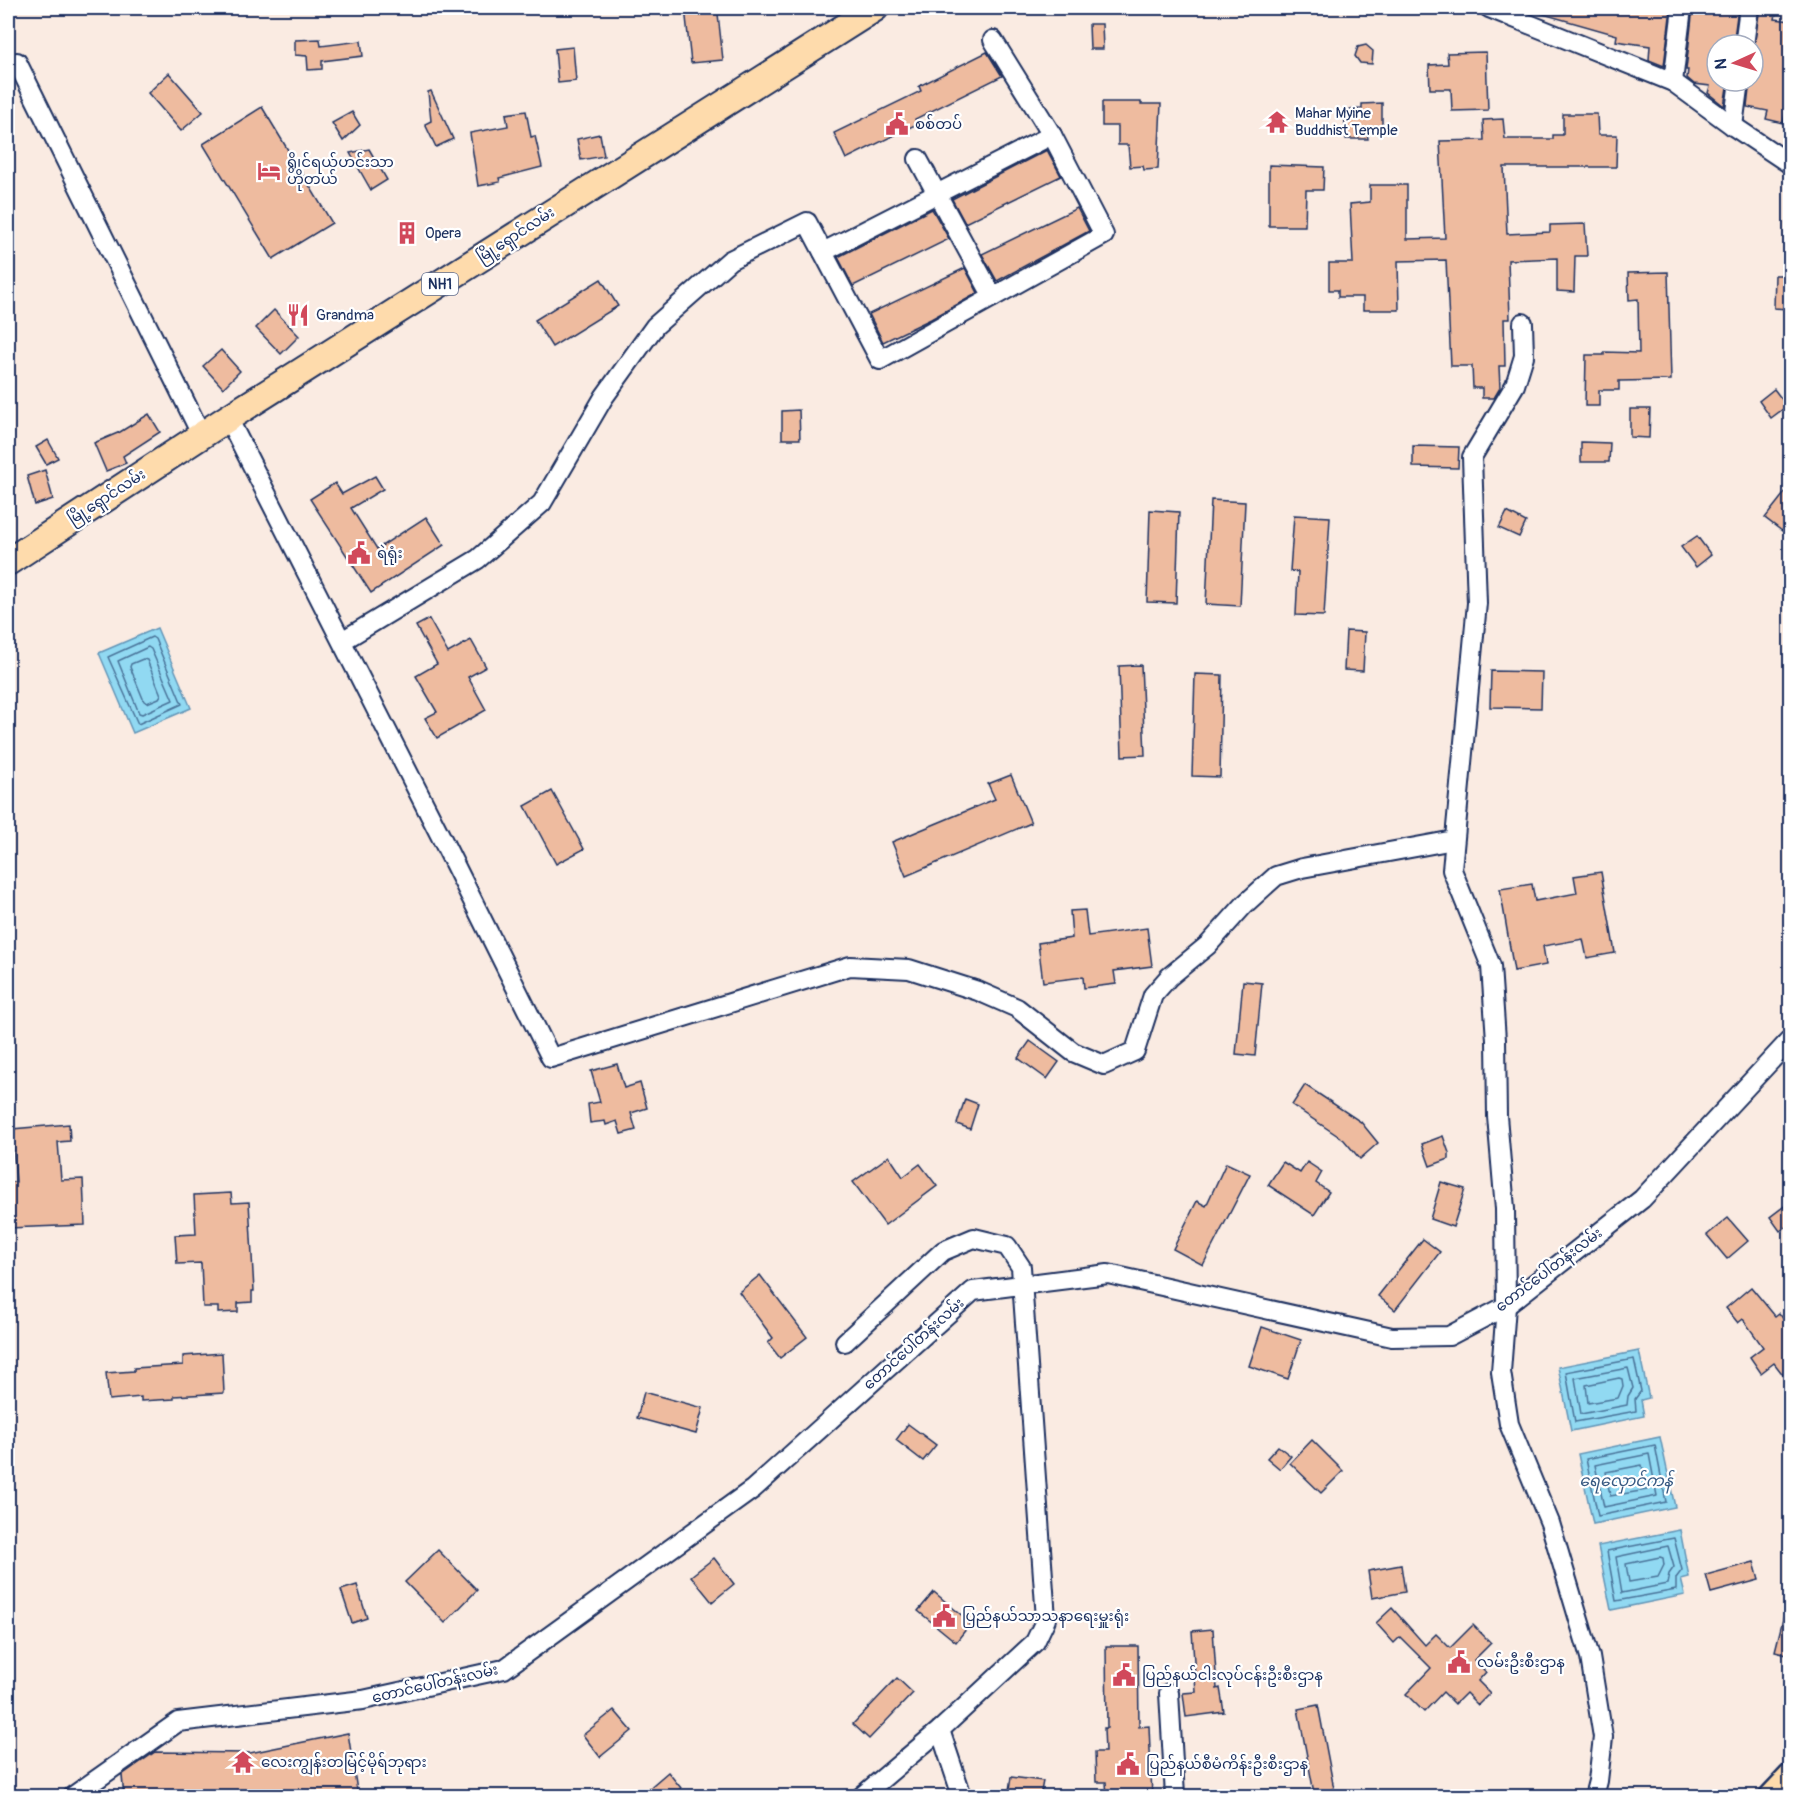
<svg xmlns="http://www.w3.org/2000/svg" width="1798" height="1804" font-family="Pangolin,'Noto Sans Myanmar',sans-serif">
	<style>
		.water { fill: #91d9f2; stroke: #6295b7; stroke-width: 1.5 }
		.lines { fill: none; stroke-linecap: round; stroke-linejoin: round }
		.shore { stroke: #4a7399; stroke-width: 1.5 }
		.building { fill: #eebb9f; stroke: #1b2f5e; stroke-width: 1.5 }
		.minor-casing { stroke: #1b2f5e; stroke-width: 22 }
		.major-casing { stroke: #1b2f5e; stroke-width: 27 }
		.highway-casing { stroke: #1b2f5e; stroke-width: 30 }
		.minor { stroke: #fff; stroke-width: 18 }
		.major { stroke: #fedbac; stroke-width: 22 }
		.highway { stroke: #fedbac; stroke-width: 26 }
		.labels { text-anchor: middle; dominant-baseline: central; stroke-width: 4.5; stroke-linejoin: round; paint-order: stroke }
		.shield { fill: #fff; stroke: #5f6d8e; stroke-width: 1.5 }
		.shield-label { font-size: 14px; font-weight: bold; fill: #1b2f5e }
		.poi-label { font-size: 15px; fill: #1b2f5e; stroke: #fff; text-anchor: start }
		.street-label { font-size: 15px; fill: #1b2f5e; stroke: #fff }
		.water-label { font-size: 16px; font-style: italic; fill: #385a83; stroke: #fff }
	</style>
	<rect width="100%" height="100%" fill="#faebe2"/>
	<filter id="ink" filterUnits="userSpaceOnUse"><feTurbulence type="fractalNoise" baseFrequency=".0167" numOctaves="2"/><feDisplacementMap in="SourceGraphic" scale="12" xChannelSelector="R" yChannelSelector="G"/><feConvolveMatrix kernelMatrix="1 2 1 2 8 2 1 2 1" color-interpolation-filters="sRGB"/></filter>
	<g filter="url(#ink)">
		<g class="water">
			<polygon points="157,628 191,708 133,733 99,653"/>
			<polygon points="1639,1351 1649,1398 1641,1400 1644,1416 1571,1431 1558,1367"/>
			<polygon points="1660,1437 1675,1507 1593,1524 1578,1454"/>
			<polygon points="1680,1530 1689,1577 1681,1579 1685,1595 1611,1610 1598,1546"/>
		</g>
		<g class="lines">
			<g class="shore">
				<polygon points="152,637 155,639 182,704 138,724 108,657"/>
				<polygon points="148,647 151,649 173,700 142,714 139,713 118,661"/>
				<polygon points="143,659 147,660 161,695 159,698 147,703 144,701 130,667 131,664"/>
				<polygon points="1634,1359 1641,1391 1635,1399 1636,1411 1575,1422 1566,1372"/>
				<polygon points="1628,1368 1633,1388 1628,1396 1627,1405 1581,1414 1575,1378"/>
				<polygon points="1619,1378 1622,1379 1623,1386 1618,1398 1588,1403 1586,1385"/>
				<polygon points="1655,1445 1666,1502 1598,1516 1586,1459"/>
				<polygon points="1649,1454 1657,1496 1604,1507 1595,1465"/>
				<polygon points="1642,1465 1647,1490 1610,1496 1606,1472"/>
				<polygon points="1674,1538 1682,1570 1676,1578 1676,1590 1616,1601 1607,1551"/>
				<polygon points="1668,1546 1674,1567 1669,1574 1667,1584 1622,1593 1616,1557"/>
				<polygon points="1660,1557 1663,1558 1664,1565 1658,1577 1629,1582 1626,1564"/>
			</g>
		</g>
		<g class="building">
			<polygon points="685,8 714,8 715,14 718,14 723,60 691,63"/>
			<polygon points="1536,8 1671,8 1664,66 1649,60 1650,46 1616,41 1617,35 1536,12"/>
			<polygon points="1693,8 1738,8 1733,45 1717,45 1717,81 1728,81 1724,106 1708,93 1710,86 1694,84 1687,78 1688,70 1686,70"/>
			<polygon points="1760,8 1777,8 1775,19 1791,21 1791,99 1789,98 1783,123 1766,119 1768,111 1747,107 1750,81 1753,81 1753,52"/>
			<polygon points="1089,24 1102,24 1103,49 1090,49"/>
			<polygon points="320,39 321,46 361,41 363,56 322,61 322,69 308,70 307,56 295,55 295,40"/>
			<polygon points="1366,45 1373,51 1372,64 1360,63 1355,56 1358,47"/>
			<polygon points="573,47 576,81 558,83 555,49"/>
			<polygon points="987,52 1002,76 915,119 917,124 846,159 834,133 921,91 919,86"/>
			<polygon points="1486,52 1488,110 1452,111 1451,89 1430,89 1429,65 1448,64 1447,53"/>
			<polygon points="169,73 203,112 181,131 148,93"/>
			<polygon points="431,91 453,139 436,147 425,124 431,121 428,92"/>
			<polygon points="1102,102 1141,102 1141,104 1161,104 1158,169 1144,170 1143,166 1130,167 1128,145 1118,145 1118,126 1102,126"/>
			<polygon points="1382,103 1382,130 1367,131 1368,139 1346,139 1344,110 1362,109 1362,104"/>
			<polygon points="262,107 332,223 273,259 203,144"/>
			<polygon points="526,111 531,137 535,136 542,167 499,178 500,182 478,186 470,133 508,126 506,114"/>
			<polygon points="352,112 360,125 343,141 332,123"/>
			<polygon points="1563,114 1597,114 1598,135 1617,135 1616,167 1504,167 1507,234 1550,232 1550,225 1585,224 1587,256 1575,256 1574,292 1557,291 1557,258 1508,260 1510,319 1504,319 1505,366 1499,366 1500,388 1494,398 1482,398 1482,388 1473,388 1472,366 1451,366 1446,260 1398,261 1399,310 1363,310 1363,297 1338,297 1338,290 1329,290 1329,263 1353,263 1350,204 1370,202 1370,185 1407,185 1407,239 1445,238 1440,141 1484,140 1483,120 1503,119 1505,139 1553,139 1553,135 1563,135"/>
			<polygon points="600,134 604,156 581,160 577,139"/>
			<polygon points="369,149 387,180 371,190 350,153"/>
			<polygon points="1047,150 1061,176 965,223 952,199"/>
			<polygon points="1269,165 1324,167 1323,190 1306,190 1305,226 1269,226"/>
			<polygon points="1077,208 1089,231 997,281 982,254"/>
			<polygon points="932,209 949,239 853,286 838,257"/>
			<polygon points="965,268 978,293 931,319 883,342 869,314"/>
			<polygon points="1668,272 1671,380 1619,381 1619,390 1599,390 1599,406 1585,406 1586,355 1604,355 1604,352 1639,353 1638,299 1629,300 1628,273"/>
			<polygon points="1775,275 1789,275 1788,309 1774,308"/>
			<polygon points="601,279 618,306 552,347 535,320"/>
			<polygon points="274,310 299,336 281,354 256,328"/>
			<polygon points="221,350 240,371 223,388 203,366"/>
			<polygon points="1774,389 1787,406 1771,418 1759,401"/>
			<polygon points="1630,409 1650,409 1649,438 1630,437"/>
			<polygon points="799,410 800,439 782,439 782,411"/>
			<polygon points="149,414 160,432 123,456 126,463 106,471 94,443 120,432"/>
			<polygon points="48,440 58,458 46,464 36,447"/>
			<polygon points="1581,442 1610,443 1609,462 1581,462"/>
			<polygon points="1413,446 1459,447 1458,468 1413,467"/>
			<polygon points="45,470 53,499 35,505 27,476"/>
			<polygon points="375,476 383,489 351,508 377,549 426,517 444,545 371,593 310,499 335,483 342,494"/>
			<polygon points="1791,485 1791,521 1782,531 1765,518"/>
			<polygon points="1211,500 1245,502 1240,606 1206,604"/>
			<polygon points="1150,510 1179,512 1176,603 1147,602"/>
			<polygon points="1507,512 1526,522 1519,537 1499,528"/>
			<polygon points="1294,515 1330,517 1324,616 1296,615 1298,572 1290,571"/>
			<polygon points="1697,536 1711,555 1696,567 1681,547"/>
			<polygon points="429,619 448,653 471,640 486,667 468,677 486,710 437,738 425,718 437,712 416,676 437,664 416,626"/>
			<polygon points="1346,631 1365,632 1363,671 1344,670"/>
			<polygon points="1141,665 1145,755 1122,756 1119,666"/>
			<polygon points="1491,671 1542,672 1541,708 1490,707"/>
			<polygon points="1195,674 1222,675 1220,777 1192,776"/>
			<polygon points="1011,775 1031,823 906,876 892,842 995,799 988,784"/>
			<polygon points="552,791 584,849 556,864 525,806"/>
			<polygon points="1601,872 1615,953 1587,958 1583,939 1543,946 1546,965 1514,971 1500,889 1532,884 1535,901 1577,893 1574,876"/>
			<polygon points="1085,910 1088,936 1147,928 1152,966 1114,971 1116,984 1084,988 1083,977 1043,982 1038,943 1072,938 1070,911"/>
			<polygon points="1243,981 1262,983 1255,1056 1236,1054"/>
			<polygon points="1030,1041 1059,1062 1047,1079 1018,1058"/>
			<polygon points="617,1064 624,1088 640,1083 647,1108 631,1113 636,1130 621,1134 617,1121 606,1125 605,1121 590,1123 588,1104 600,1102 591,1071"/>
			<polygon points="1305,1085 1361,1122 1378,1143 1360,1159 1344,1140 1292,1105"/>
			<polygon points="965,1099 978,1104 970,1129 957,1124"/>
			<polygon points="69,1124 70,1141 58,1142 61,1180 83,1179 85,1225 8,1228 8,1182 16,1182 12,1129"/>
			<polygon points="1443,1136 1449,1153 1449,1159 1430,1166 1422,1144"/>
			<polygon points="889,1156 903,1177 920,1164 937,1186 885,1225 853,1182"/>
			<polygon points="1283,1162 1300,1173 1307,1162 1322,1172 1316,1183 1329,1192 1314,1215 1268,1185"/>
			<polygon points="1226,1163 1250,1174 1203,1265 1173,1249 1197,1201 1206,1206"/>
			<polygon points="1441,1182 1465,1189 1453,1227 1430,1219"/>
			<polygon points="231,1193 232,1203 249,1202 254,1291 252,1291 252,1302 238,1303 238,1312 218,1313 218,1307 203,1307 201,1263 177,1264 175,1235 196,1234 194,1195"/>
			<polygon points="1791,1201 1791,1223 1780,1231 1770,1217"/>
			<polygon points="1728,1218 1748,1241 1727,1259 1707,1235"/>
			<polygon points="1423,1239 1440,1252 1395,1310 1378,1296"/>
			<polygon points="760,1275 807,1337 780,1358 768,1343 773,1338 739,1292"/>
			<polygon points="1751,1287 1775,1316 1779,1313 1791,1329 1791,1385 1774,1363 1761,1373 1750,1357 1763,1347 1743,1319 1738,1323 1726,1308"/>
			<polygon points="1262,1327 1301,1340 1288,1379 1249,1366"/>
			<polygon points="222,1353 224,1393 174,1396 174,1399 141,1401 141,1397 109,1400 106,1373 134,1371 134,1368 183,1365 183,1356"/>
			<polygon points="644,1392 703,1408 696,1434 637,1418"/>
			<polygon points="908,1424 936,1445 923,1461 896,1440"/>
			<polygon points="1312,1440 1343,1471 1321,1493 1290,1463"/>
			<polygon points="1278,1446 1291,1456 1280,1469 1267,1458"/>
			<polygon points="438,1550 477,1590 445,1623 405,1582"/>
			<polygon points="714,1558 734,1584 712,1602 691,1576"/>
			<polygon points="1754,1562 1759,1580 1711,1593 1706,1575"/>
			<polygon points="1401,1565 1405,1592 1372,1598 1368,1571"/>
			<polygon points="357,1585 367,1618 352,1623 341,1590"/>
			<polygon points="934,1592 971,1623 956,1642 918,1611"/>
			<polygon points="1392,1608 1425,1645 1436,1634 1450,1648 1473,1625 1491,1643 1474,1660 1486,1672 1478,1681 1490,1693 1478,1705 1466,1693 1455,1704 1443,1692 1424,1712 1406,1694 1431,1668 1400,1637 1394,1643 1376,1623"/>
			<polygon points="1785,1611 1791,1612 1791,1655 1775,1651"/>
			<polygon points="1213,1629 1217,1689 1220,1688 1224,1712 1186,1717 1183,1693 1196,1692 1192,1631"/>
			<polygon points="1106,1646 1138,1646 1139,1727 1149,1726 1152,1797 1107,1797 1106,1782 1096,1782 1095,1752 1105,1752 1104,1728 1107,1728"/>
			<polygon points="897,1678 913,1693 869,1739 853,1724"/>
			<polygon points="1318,1705 1334,1789 1314,1793 1298,1709"/>
			<polygon points="614,1710 632,1731 600,1757 583,1735"/>
			<polygon points="348,1733 358,1797 124,1797 122,1775 155,1752 250,1753"/>
			<polygon points="668,1772 681,1788 672,1797 639,1797"/>
			<polygon points="1011,1777 1043,1781 1040,1797 1008,1797"/>
		</g>
		<g class="lines">
			<g class="minor-casing">
				<g id="minor">
					<polyline points="1489,8 1673,82 1733,126 1790,164"/>
					<polyline points="1744,45 1749,8"/>
					<polyline points="17,62 202,436"/>
					<polyline points="1673,82 1682,8"/>
					<polyline points="1733,126 1739,81"/>
					<polyline points="918,159 993,297"/>
					<polyline points="823,252 1052,135"/>
					<polyline points="1523,323 1524,356 1515,385 1472,457 1477,603 1452,870 1491,966 1496,1040 1497,1116 1505,1209 1506,1306 1501,1372 1509,1424 1550,1523 1590,1657 1603,1737 1598,1781 1594,1796"/>
					<polyline points="228,418 440,835 551,1058 850,966 909,969 978,991 1017,1008 1073,1052 1104,1065 1135,1051 1153,995 1169,977 1208,945 1245,904 1276,876 1302,868 1454,840"/>
					<polyline points="342,641 478,559 542,503 604,397 655,326 730,260 807,222 880,360 1104,235 1052,135 993,40"/>
					<polyline points="845,1342 943,1251 974,1238 1007,1246 1021,1267 1046,1619 1035,1642 940,1730 862,1796"/>
					<polyline points="1169,1693 1175,1796"/>
					<polyline points="940,1730 962,1796"/>
					<polyline points="73,1796 178,1722 363,1700 504,1669 753,1489 973,1291 1108,1274 1392,1337 1449,1336 1506,1306 1642,1199 1790,1040"/>
				</g>
			</g>
			<g class="major-casing">
				<polyline id="major" points="1771,1796 1790,1776"/>
			</g>
			<g class="highway-casing">
				<polyline id="highway" points="8,562 228,418 875,8"/>
			</g>
			<use href="#minor" class="minor"/>
			<use href="#major" class="major"/>
			<use href="#highway" class="highway"/>
		</g>
	</g>
	<defs>
		<g id="temple-bare" transform="scale(1.8)"><path d="M0-6L5-2H3V0L6.5 2.5H4V6H1.5V3h-3V6H-4V2.5H-6.5L-3 0V-2H-5Z" fill="#d1495b" stroke="#fff" stroke-width="2.5" paint-order="stroke"/></g>
		<g id="civic-bare" transform="scale(1.8)"><path d="M-.6-6.5H3V-4.5H.6V-3L4-1V1h2V6H-6V1h2V-1L-.6-3ZM-1.2 2.5V6h2.4V2.5Z" fill="#d1495b" stroke="#fff" stroke-width="2.5" paint-order="stroke"/></g>
		<g id="hotel-bare" transform="scale(1.8)"><path d="M-6-4.5h1.5V1H6V5H4.5V3h-9V5H-6ZM-4 0a1.8 1.8 0 1 1 3.6 0ZM.5 0V-2.5h3Q6-2.5 6 0Z" fill="#d1495b" stroke="#fff" stroke-width="2.5" paint-order="stroke"/></g>
		<g id="building-bare" transform="scale(1.8)"><path d="M-4-6H4V6H1V3H-1V6H-4ZM-2.5-4.3h1.7v1.8h-1.7ZM.8-4.3h1.7v1.8H.8ZM-2.5-1h1.7V.8h-1.7ZM.8-1h1.7V.8H.8Z" fill="#d1495b" stroke="#fff" stroke-width="2.5" paint-order="stroke"/></g>
		<g id="restaurant-bare" transform="scale(1.8)"><path d="M-5-6h1v4h1v-4h1v4h1v-4h1v5L-1.5 .5V6h-2V.5L-5-1ZM5-6V6H3V1.5H1.5Q1.5-4 5-6Z" fill="#d1495b" stroke="#fff" stroke-width="2.5" paint-order="stroke"/></g>
	</defs>
	<g fill-rule="evenodd">
		<use href="#temple-bare" x="1277" y="122"/>
		<use href="#civic-bare" x="897" y="124"/>
		<use href="#hotel-bare" x="269" y="171"/>
		<use href="#building-bare" x="407" y="233"/>
		<use href="#restaurant-bare" x="298" y="315"/>
		<use href="#civic-bare" x="359" y="553"/>
		<use href="#civic-bare" x="944" y="1616"/>
		<use href="#civic-bare" x="1459" y="1662"/>
		<use href="#civic-bare" x="1124" y="1675"/>
		<use href="#temple-bare" x="243" y="1762"/>
		<use href="#civic-bare" x="1128" y="1764"/>
	</g>
	<g class="labels">
		<rect class="shield" x="422" y="273" width="36" height="22" rx="4.5"/>
		<g class="shield-label">
			<text x="440" y="284">NH1</text>
		</g>
		<g class="poi-label">
			<text x="1295" y="113">Mahar Myine<tspan x="1295" dy="17">Buddhist Temple</tspan></text>
			<text x="915" y="124">စစ်တပ်</text>
			<text x="287" y="162">ရွိုင်ရယ်ဟင်းသာ<tspan x="287" dy="17">ဟိုတယ်</tspan></text>
			<text x="425" y="233">Opera</text>
			<text x="316" y="315">Grandma</text>
			<text x="377" y="553">ရဲရုံး</text>
			<text x="962" y="1616">ပြည်နယ်သာသနာရေးမှူးရုံး</text>
			<text x="1477" y="1662">လမ်းဦးစီးဌာန</text>
			<text x="1142" y="1675">ပြည်နယ်ငါးလုပ်ငန်းဦးစီးဌာန</text>
			<text x="261" y="1762">လေးကျွန်းတမြင့်မိုရ်ဘုရား</text>
			<text x="1146" y="1764">ပြည်နယ်စီမံကိန်းဦးစီးဌာန</text>
		</g>
		<g class="street-label">
			<text transform="translate(516 235) rotate(-33)">မြို့ရှောင်လမ်း</text>
			<text transform="translate(107 497) rotate(-33)">မြို့ရှောင်လမ်း</text>
			<text transform="translate(1549 1270) rotate(-37)">တောင်ပေါ်တန်းလမ်း</text>
			<text transform="translate(914 1344) rotate(-42)">တောင်ပေါ်တန်းလမ်း</text>
			<text transform="translate(435 1684) rotate(-13)">တောင်ပေါ်တန်းလမ်း</text>
		</g>
		<g class="water-label">
			<text x="1626" y="1481">ရေလှောင်ကန်</text>
		</g>
	</g>
	<rect width="1798" height="1804" fill="none" stroke="#fff" stroke-width="30"/>
	<rect x="15" y="15" width="1768" height="1774" fill="none" stroke="#1b2f5e" stroke-width="2" filter="url(#ink)"/>
	<g transform="translate(1735 63) rotate(266)"><circle r="28" fill="#ffffff" stroke="#a4acbf" stroke-width="1.5"/>
	<path d="M0-4.5L10 22L0 15L-10 22Z" fill="#d1495b"/>
	<text y="-9" font-size="16" font-weight="bold" text-anchor="middle" fill="#1b2f5e">N</text>
	</g>
</svg>
